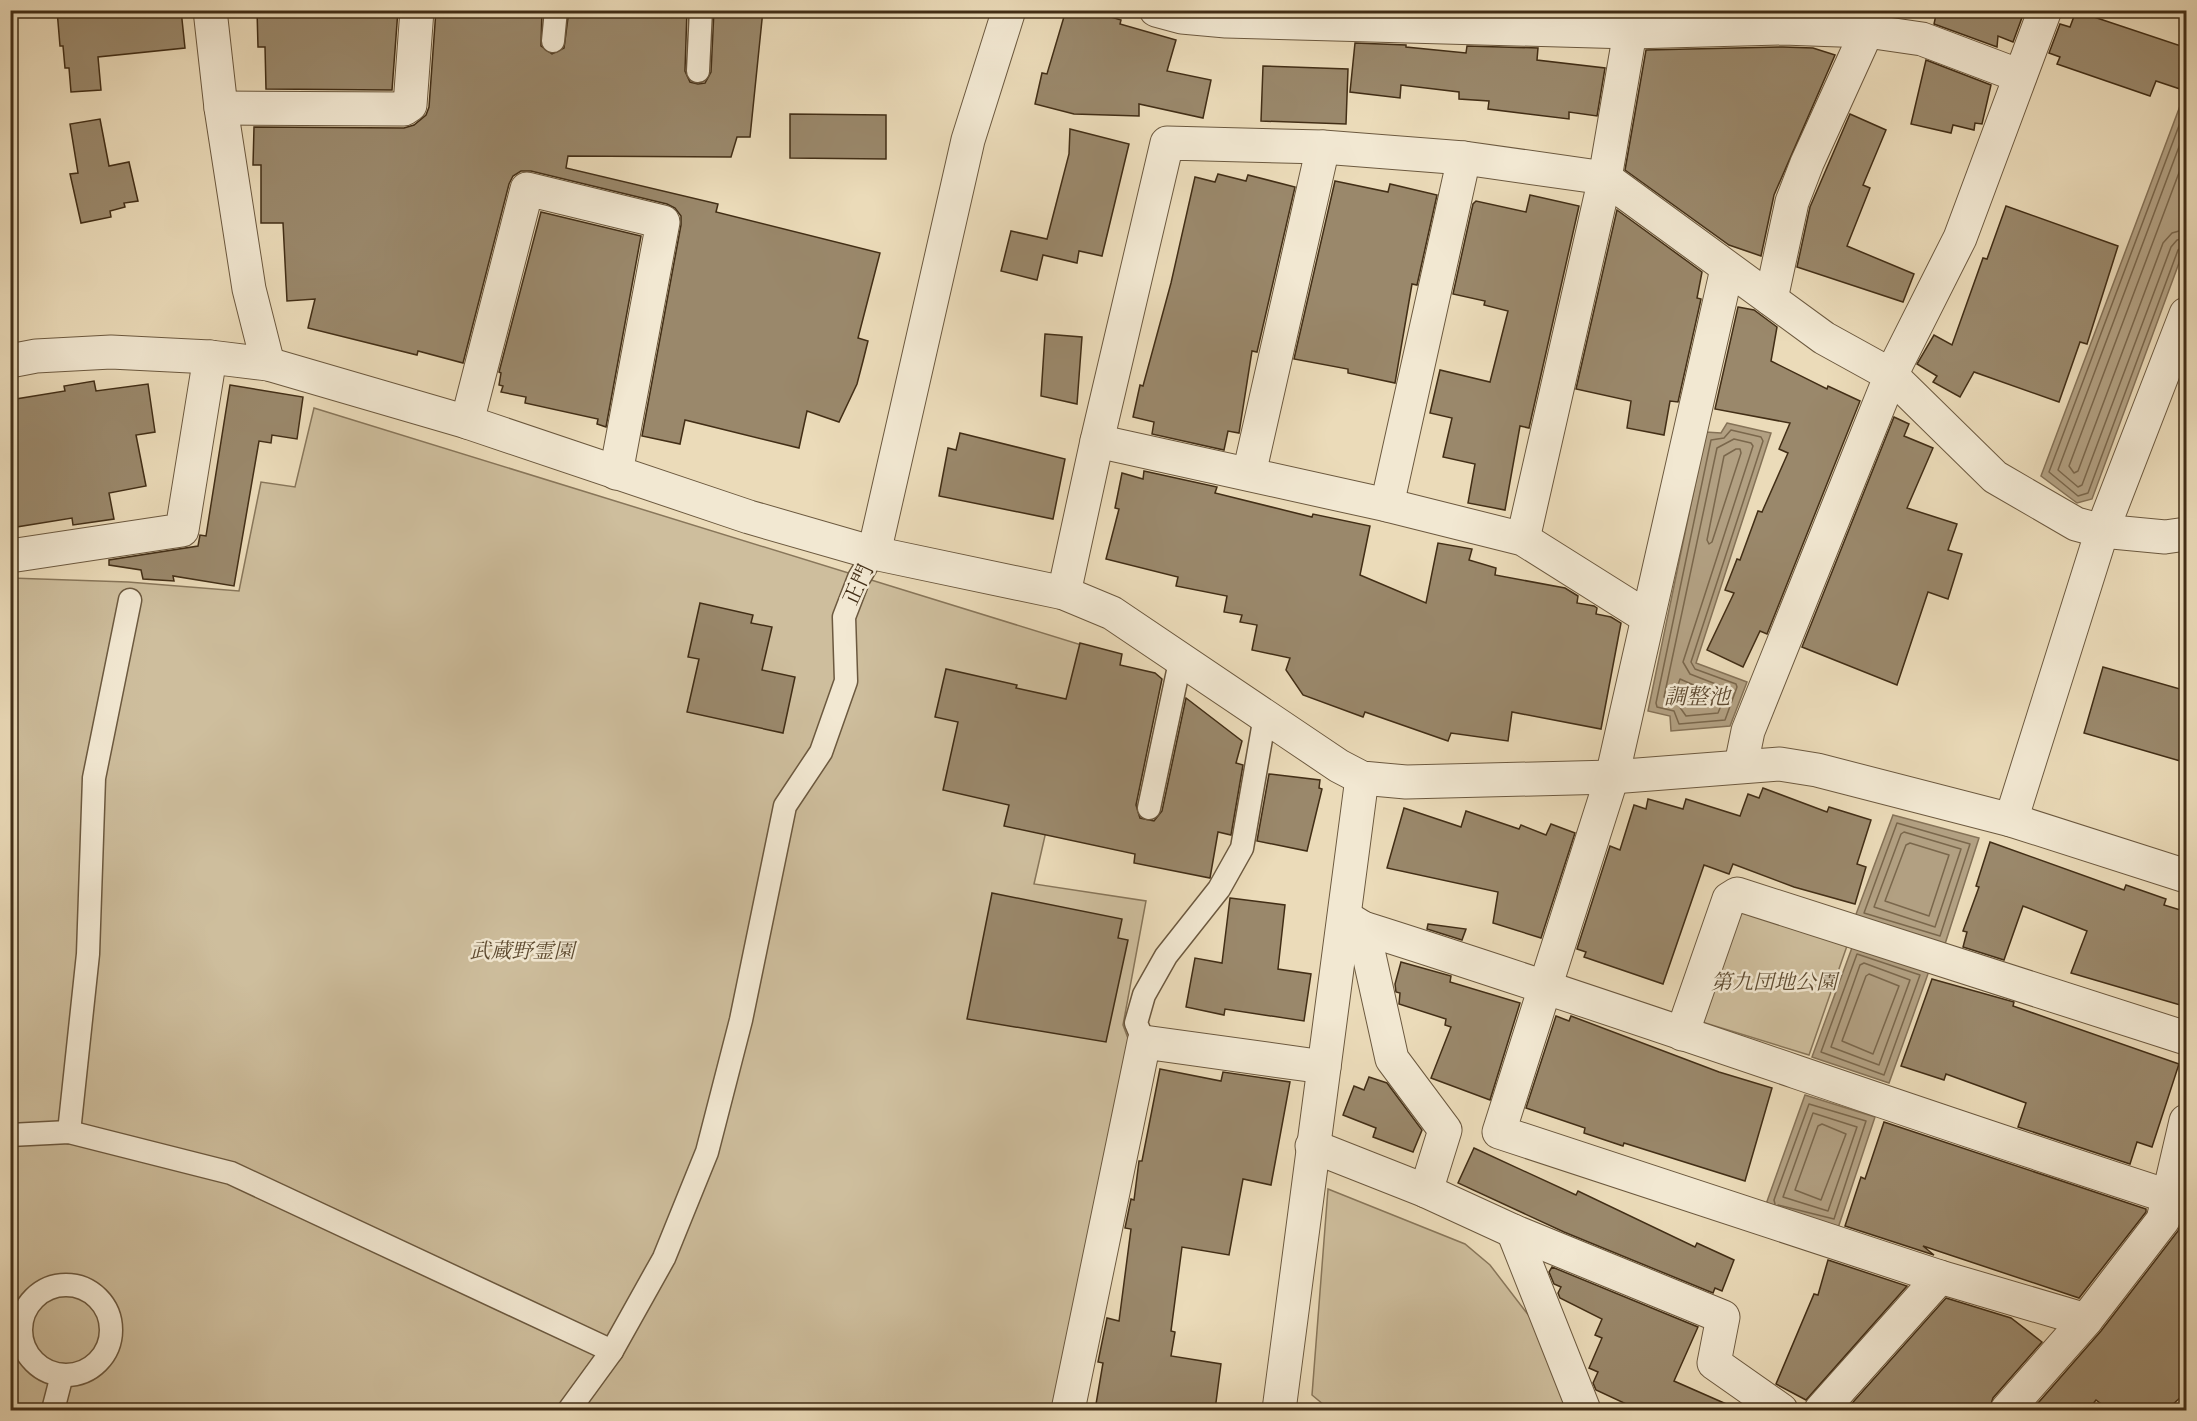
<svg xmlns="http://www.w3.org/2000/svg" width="2197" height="1421" font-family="'Libre Bodoni','Noto Serif JP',serif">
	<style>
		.green { fill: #cebe9d; stroke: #88765a; stroke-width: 1.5 }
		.water { fill: #b2a082; stroke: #857257; stroke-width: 1.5 }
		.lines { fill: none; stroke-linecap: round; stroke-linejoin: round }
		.shore { stroke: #7a674c; stroke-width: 1.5 }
		.building { fill: #9a886b; stroke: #422e16; stroke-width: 1.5 }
		.service-casing { stroke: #6c593f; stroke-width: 25 }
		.minor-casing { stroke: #6c593f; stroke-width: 35 }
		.tertiary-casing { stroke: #6c593f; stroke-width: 35 }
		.service { stroke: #f2e8d2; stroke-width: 22 }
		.minor { stroke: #f2e8d2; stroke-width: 33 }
		.tertiary { stroke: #f2e8d2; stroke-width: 33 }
		.labels { text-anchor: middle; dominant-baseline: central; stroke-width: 5; stroke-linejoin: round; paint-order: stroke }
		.street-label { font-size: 21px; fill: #422e16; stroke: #f2e8d2 }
		.park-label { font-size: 21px; font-style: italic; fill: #5e4b31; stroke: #f2e8d2 }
		.water-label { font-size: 22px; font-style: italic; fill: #5e4a31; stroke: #f2e8d2 }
	</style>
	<rect width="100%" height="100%" fill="#ebdbb9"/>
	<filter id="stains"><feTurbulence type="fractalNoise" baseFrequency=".00333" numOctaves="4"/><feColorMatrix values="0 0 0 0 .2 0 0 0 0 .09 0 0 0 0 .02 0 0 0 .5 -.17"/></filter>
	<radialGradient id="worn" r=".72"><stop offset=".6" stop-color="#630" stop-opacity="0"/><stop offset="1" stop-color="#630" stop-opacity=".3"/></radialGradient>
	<g class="green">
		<polygon points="314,408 1088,647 1034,884 1146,901 1123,1025 1132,1049 1056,1410 11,1410 11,578 128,582 239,591 261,482 295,487"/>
		<polygon points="1739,908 1848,943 1809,1055 1702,1022"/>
		<polygon points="1328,1189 1465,1244 1490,1265 1536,1325 1574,1410 1330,1410 1312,1395"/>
	</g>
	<g class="water">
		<polygon points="2186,90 2186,244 2092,499 2077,503 2041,476"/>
		<polygon points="1727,423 1771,433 1696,663 1747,682 1730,726 1671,731 1670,716 1648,711 1706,432 1721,433"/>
		<polygon points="1893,815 1979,838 1945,944 1855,917"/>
		<polygon points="1853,945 1929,971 1889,1083 1812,1057"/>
		<polygon points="1805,1095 1875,1117 1838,1228 1765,1207"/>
	</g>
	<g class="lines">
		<g class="shore">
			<polyline points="2186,107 2049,472 2078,496 2088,493 2178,250 2186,245"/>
			<polyline points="2186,128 2058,470 2078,487 2082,485 2171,247 2177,240 2186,238"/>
			<polyline points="2186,154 2069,466 2074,473 2078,471 2163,243 2172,233 2186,229"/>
			<polygon points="1731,430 1761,437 1763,441 1691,662 1695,669 1736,684 1737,687 1725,720 1679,724 1674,711 1657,707 1656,703 1711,440 1724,438"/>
			<polygon points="1734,439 1751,443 1753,446 1683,662 1690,674 1726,688 1727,691 1718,713 1686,716 1679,706 1664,697 1717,448"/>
			<polygon points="1736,449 1740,449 1741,453 1712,542 1709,544 1707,540 1724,456"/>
			<polygon points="1680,679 1714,694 1712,704 1690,706 1675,693"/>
			<polygon points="1897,823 1970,844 1940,936 1864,913"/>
			<polygon points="1904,832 1961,849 1935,927 1874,907 1901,834"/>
			<polygon points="1910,843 1949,855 1929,916 1885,901 1906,845"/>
			<polygon points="1857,954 1920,975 1884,1075 1821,1052"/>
			<polygon points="1864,963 1910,980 1879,1065 1831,1047 1860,965"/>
			<polygon points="1869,974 1899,986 1873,1054 1842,1041 1866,976"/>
			<polygon points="1813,1113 1857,1127 1828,1211 1783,1197"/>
			<polygon points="1822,1124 1846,1134 1821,1200 1795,1190 1818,1126"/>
			<polyline points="1775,1204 1774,1200 1809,1104 1866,1121 1834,1219 1778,1205"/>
		</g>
	</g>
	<g class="building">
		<polygon points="57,10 181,10 185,48 98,57 101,90 71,92 69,68 65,68 63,46 60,46"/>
		<polygon points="257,10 398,10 392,90 266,89 265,47 258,47"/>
		<polygon points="436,10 542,10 541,46 552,54 564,48 569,10 687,10 685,71 690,82 698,84 705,83 711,72 714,10 763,10 750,137 737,137 731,157 568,156 566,168 718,204 716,212 880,253 858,338 868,341 863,361 857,384 839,422 807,411 799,448 685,420 680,444 642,436 681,225 681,216 675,208 667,204 531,171 521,171 513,176 509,184 463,363 418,351 417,355 308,328 315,299 287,301 283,223 261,223 261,165 253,165 254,127 404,128 414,125 426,115 429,107"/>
		<polygon points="1066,10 1088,10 1121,20 1120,24 1176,40 1167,71 1211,80 1203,118 1139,104 1139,116 1074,114 1035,104 1042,73 1047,74"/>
		<polygon points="1937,10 2020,10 2024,12 2013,42 1998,36 1997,47 1934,24"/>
		<polygon points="2076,11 2187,48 2187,69 2180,89 2156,81 2150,96 2057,64 2060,57 2049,53 2060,24 2070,27"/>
		<polygon points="1355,43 1406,45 1406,47 1466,53 1467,46 1538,48 1537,60 1605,68 1597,116 1569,112 1569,119 1488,109 1489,101 1459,99 1459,92 1401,85 1400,98 1350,92"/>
		<polygon points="1783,47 1813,48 1835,55 1774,195 1761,256 1729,245 1625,170 1646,50"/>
		<polygon points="1926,60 1991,85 1982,124 1975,123 1974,130 1953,125 1951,133 1911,124"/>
		<polygon points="1263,66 1348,69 1346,124 1261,121"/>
		<polygon points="790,114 886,115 886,159 790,158"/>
		<polygon points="1850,114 1886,130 1863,185 1870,188 1847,246 1914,274 1903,302 1797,267 1810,207"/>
		<polygon points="100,119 109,166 129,162 138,201 124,203 125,207 110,211 111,217 81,223 70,174 78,173 70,124"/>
		<polygon points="1070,129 1129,144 1102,256 1079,251 1077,263 1043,255 1037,280 1001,271 1011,231 1047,239 1069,154"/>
		<polygon points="1218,174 1246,181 1248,175 1295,187 1257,352 1252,351 1239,433 1228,431 1224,450 1152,434 1154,422 1133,417 1140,385 1143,386 1171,283 1195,177 1215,182"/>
		<polygon points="1335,181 1388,192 1390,184 1437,195 1417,285 1412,284 1395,383 1348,373 1348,369 1294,359"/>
		<polygon points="1530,195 1579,206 1529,428 1520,426 1505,510 1468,503 1475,464 1443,457 1452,418 1430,413 1440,370 1490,382 1508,311 1484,305 1485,301 1453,294 1473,204 1476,201 1526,212"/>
		<polygon points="2006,206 2118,246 2087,344 2080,342 2059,402 1974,372 1960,397 1933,382 1937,376 1917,364 1934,335 1952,345 1983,258 1987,259"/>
		<polygon points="1617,210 1702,272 1697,298 1701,299 1678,402 1670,401 1664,435 1627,428 1631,401 1576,389"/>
		<polygon points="541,212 641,236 606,427 597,424 598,419 525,403 526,397 501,392 503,386 499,385 501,373 499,372"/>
		<polygon points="1738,307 1754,310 1777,327 1771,361 1827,389 1828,386 1860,401 1767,634 1760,631 1743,667 1707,650 1734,593 1725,590 1737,559 1740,560 1758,511 1762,512 1788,453 1779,449 1790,423 1715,409"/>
		<polygon points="1045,334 1082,337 1077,404 1041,396"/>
		<polygon points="94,381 96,391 148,384 155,432 136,435 146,486 109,493 114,519 73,525 72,518 10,528 10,400 65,391 64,386"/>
		<polygon points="230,385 303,397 297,439 272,435 271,443 259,441 234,586 173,576 174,581 143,579 141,570 109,565 109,560 198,546 200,535 206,536"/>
		<polygon points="1894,417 1909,424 1904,436 1933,448 1907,508 1957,524 1948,550 1962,554 1948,599 1928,592 1897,685 1802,647"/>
		<polygon points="960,433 1065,459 1053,519 939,496 948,448 956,450"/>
		<polygon points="1144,471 1217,487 1215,493 1312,517 1313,514 1370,526 1360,575 1426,603 1438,543 1472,549 1469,560 1496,568 1495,575 1565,588 1578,596 1577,603 1594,606 1597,608 1596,614 1611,617 1621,623 1601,729 1512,712 1508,741 1451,733 1448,741 1365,712 1363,717 1303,695 1286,670 1290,658 1252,650 1257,625 1240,622 1242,615 1224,612 1227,596 1176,586 1178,577 1106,559 1119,509 1115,508 1122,473 1143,479"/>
		<polygon points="700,603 753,615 751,623 772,627 762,670 795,677 783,733 687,712 699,659 688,657"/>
		<polygon points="1080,643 1122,654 1120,665 1155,673 1162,679 1136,805 1140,818 1154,821 1162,811 1186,698 1242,741 1236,763 1243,765 1231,835 1218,832 1210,878 1134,863 1135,854 1004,826 1009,805 943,790 958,722 935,717 946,669 1017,685 1016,688 1066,699"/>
		<polygon points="2103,667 2187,691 2187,763 2084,733"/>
		<polygon points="1269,774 1320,780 1319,788 1322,789 1307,851 1257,841"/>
		<polygon points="1763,788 1827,812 1829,807 1871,820 1857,864 1866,867 1855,904 1794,887 1733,864 1729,874 1704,865 1663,984 1584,957 1586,952 1577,949 1610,846 1620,850 1634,805 1646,809 1648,799 1683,809 1686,799 1740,816 1748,794 1759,798"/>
		<polygon points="1404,808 1461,827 1466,811 1519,829 1521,825 1546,835 1551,824 1575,833 1541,938 1493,923 1498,892 1387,868"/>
		<polygon points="1990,842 2124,890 2126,885 2166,899 2164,905 2187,912 2187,1007 2071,973 2087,931 2023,906 2004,960 1963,947 1967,932 1963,931 1979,887 1976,886"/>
		<polygon points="992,893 1122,919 1118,938 1128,940 1106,1042 967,1019"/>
		<polygon points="1230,898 1285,905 1278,969 1311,974 1304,1021 1225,1009 1224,1015 1186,1007 1195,958 1222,963"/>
		<polygon points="1428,924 1466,929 1462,940 1427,929"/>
		<polygon points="1401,962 1451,976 1450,982 1520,1003 1490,1100 1431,1078 1451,1027 1445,1025 1446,1019 1399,1004 1400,993 1396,992 1395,984"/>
		<polygon points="1932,979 2014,1002 2013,1006 2179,1064 2152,1147 2137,1142 2130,1164 2018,1127 2026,1103 1946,1074 1944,1080 1901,1066"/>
		<polygon points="1556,1016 1569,1021 1571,1016 1719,1072 1772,1088 1745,1181 1624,1143 1623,1146 1584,1133 1585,1128 1526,1108"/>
		<polygon points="1160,1069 1221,1081 1223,1072 1290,1082 1271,1185 1243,1179 1229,1255 1182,1247 1171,1331 1175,1332 1171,1356 1221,1364 1215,1410 1095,1410 1103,1363 1098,1362 1107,1318 1119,1321 1131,1229 1125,1228 1131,1199 1134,1200 1139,1161 1142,1161"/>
		<polygon points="1369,1077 1387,1083 1422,1130 1413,1152 1373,1137 1376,1128 1343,1115 1354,1086 1364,1090"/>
		<polygon points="1884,1122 2146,1209 2146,1212 2079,1298 1923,1246 1934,1255 1845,1226 1861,1177 1865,1179"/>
		<polygon points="1474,1148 1576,1195 1578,1191 1695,1247 1697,1243 1734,1260 1722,1291 1715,1288 1713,1293 1564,1232 1458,1183"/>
		<polygon points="2182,1220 2187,1222 2187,1391 2167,1410 2109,1410 2096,1400 2088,1410 2032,1410 2101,1331 2178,1231"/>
		<polygon points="1828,1260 1907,1286 1806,1400 1776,1384 1814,1294 1818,1295"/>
		<polygon points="1552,1267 1698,1327 1674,1381 1740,1410 1639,1410 1596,1390 1593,1383 1598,1372 1589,1368 1602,1338 1595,1335 1602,1319 1560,1298 1558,1293 1561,1287 1554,1284 1549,1272"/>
		<polygon points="1946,1298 2011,1318 2042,1342 1993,1398 1989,1410 1846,1410"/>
	</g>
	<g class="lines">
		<g class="service-casing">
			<g id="service">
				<polyline points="553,41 556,10"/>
				<polyline points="698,71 701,10"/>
				<polyline points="1149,808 1181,657"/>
				<polyline points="1144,1042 1136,1023 1144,995 1166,956 1219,889 1242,848 1265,716"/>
				<polyline points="69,1132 88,954 94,778 130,600"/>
				<polyline points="10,1135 69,1132 231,1173 612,1351"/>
				<circle cx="66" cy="1330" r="45"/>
				<polyline points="53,1410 62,1375"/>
				<polyline points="569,1410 612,1351 664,1258 707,1152 741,1020 785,806 821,752 846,681 844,617 859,578 874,553"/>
			</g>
		</g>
		<g class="minor-casing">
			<g id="minor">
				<polyline points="210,10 221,108 249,289 268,364"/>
				<polyline points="1156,10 1182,17 1226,21 1630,32 1783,28 1867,31 1922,39 2020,76"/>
				<polyline points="221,108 404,109 410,105 417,10"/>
				<polyline points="1727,269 1612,777 1499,1132 1940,1277 2086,1320"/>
				<polyline points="1771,299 1792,202 1807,163 1867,31"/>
				<polyline points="10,361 36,356 111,352 210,357 268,364 467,422 749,517 874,553 1064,593 1112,613 1339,766 1362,778 1406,782 1612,777 1780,764 1817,770 2011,820 2186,876"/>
				<polyline points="467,422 527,189 663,222 616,473"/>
				<polyline points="1097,441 1387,505 1523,539 1647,617"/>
				<polyline points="1249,474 1323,147"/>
				<polyline points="1387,505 1464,158"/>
				<polyline points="1523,539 1605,178 1630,32 1636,13"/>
				<polyline points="10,556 182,530 210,357"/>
				<polyline points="1064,593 1097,441 1167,143 1323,147 1464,158 1605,178 1824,338 1891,375 1995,477 2076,524 2102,531 2165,537 2186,534"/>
				<polyline points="1741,765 1748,731 1891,375 1960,238 2045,10"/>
				<polyline points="2011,820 2102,531 2186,314"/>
				<path d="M1345 917 1363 928C1639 1015 1911 1114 2186 1202"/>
				<polyline points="1363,928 1392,1059 1445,1130 1426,1191"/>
				<polyline points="1682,1034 1729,899 1737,894 2186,1038"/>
				<polyline points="1312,1146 1426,1191 1513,1231 1723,1317 1714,1363 1781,1410"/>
				<polyline points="1513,1231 1584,1410"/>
				<polyline points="1068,1410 1144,1042 1324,1067"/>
				<polyline points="1279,1410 1362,778"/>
				<polyline points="1821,1410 1940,1277"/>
				<polyline points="2007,1410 2086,1320 2163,1220 2186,1121"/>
			</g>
		</g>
		<g class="tertiary-casing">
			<polyline id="tertiary" points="874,553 968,140 1009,10"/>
		</g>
		<use href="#service" class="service"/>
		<use href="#minor" class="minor"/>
		<use href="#tertiary" class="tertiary"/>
	</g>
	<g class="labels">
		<g class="street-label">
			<text transform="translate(859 585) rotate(-65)">正門</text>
		</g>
		<g class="park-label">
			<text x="522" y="952">武蔵野霊園</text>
			<text x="1774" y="983">第九団地公園</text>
		</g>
		<g class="water-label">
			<text x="1697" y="697">調整池</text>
		</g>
	</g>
	<rect width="2197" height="1421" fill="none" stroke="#ebdbb9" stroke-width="36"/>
	<rect x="12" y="12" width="2173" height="1397" fill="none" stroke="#422e16" stroke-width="3"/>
	<rect x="18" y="18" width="2161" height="1385" fill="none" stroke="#422e16" stroke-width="1.5"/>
	<rect width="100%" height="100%" filter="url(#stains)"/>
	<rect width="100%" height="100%" fill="url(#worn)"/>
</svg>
